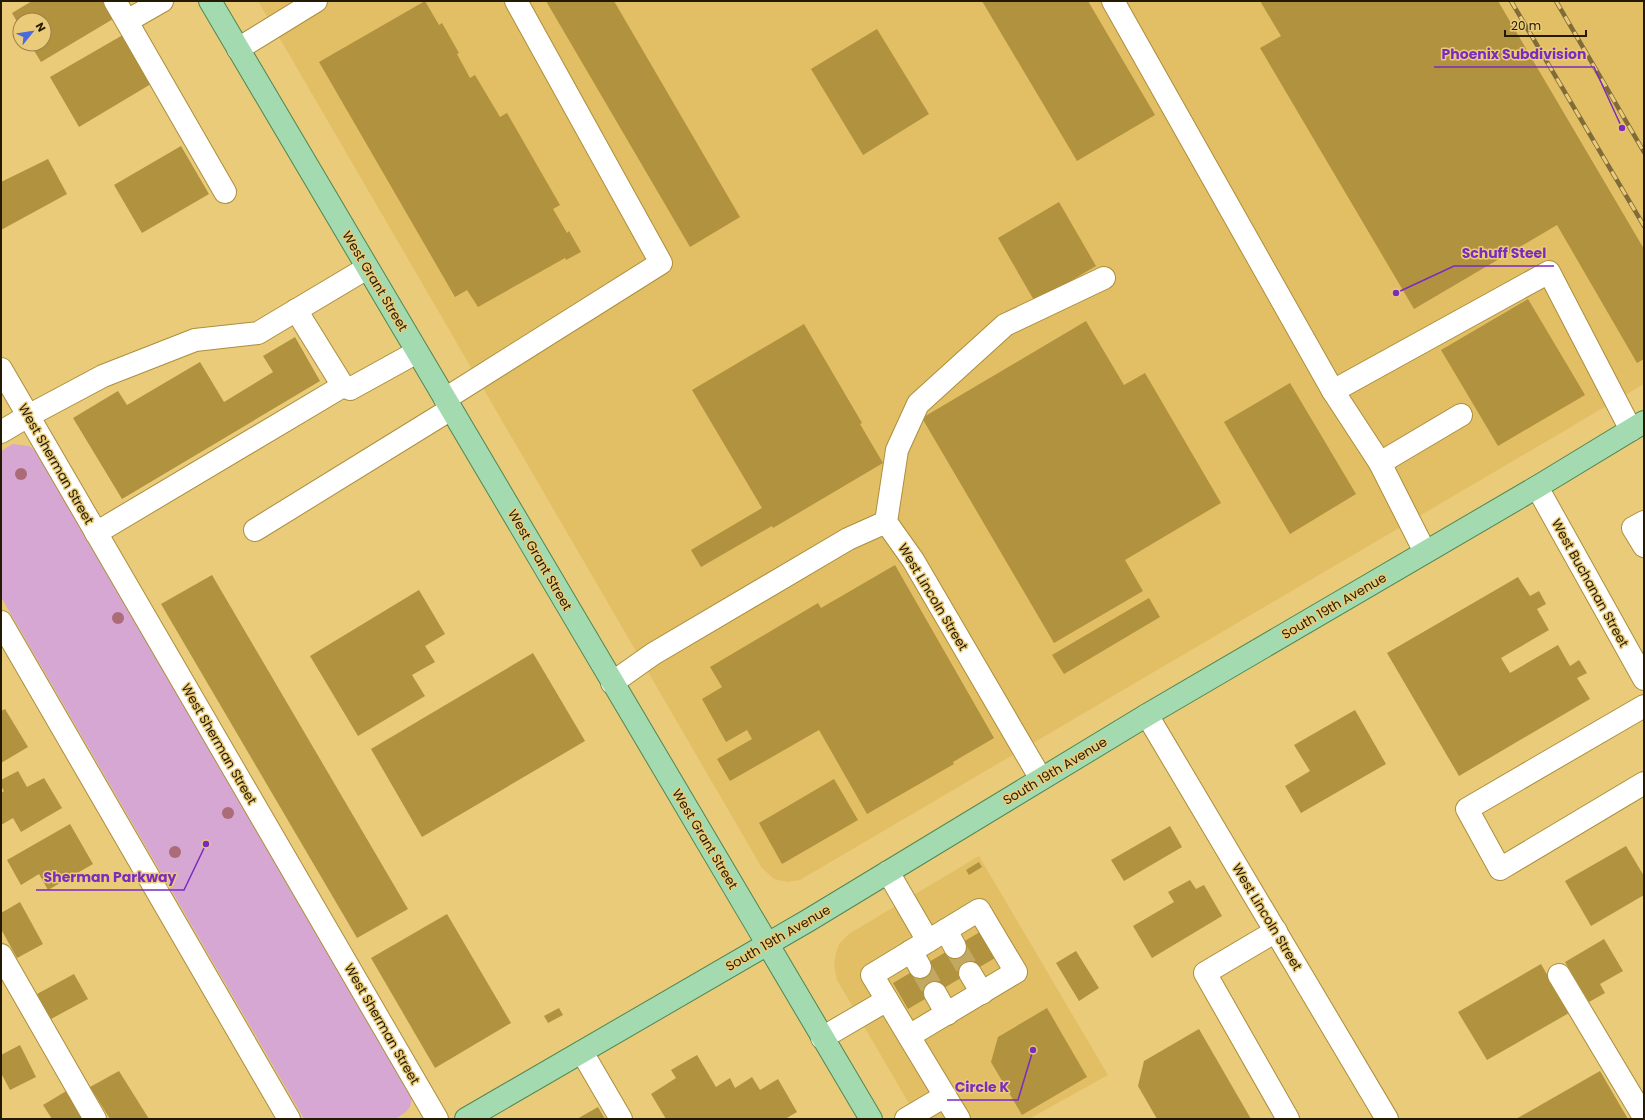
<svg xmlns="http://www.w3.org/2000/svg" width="1645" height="1120" font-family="Poppins,sans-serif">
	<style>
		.built { fill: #e2bf65 }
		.green { fill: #d7a7d3 }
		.building { fill: #b0923f }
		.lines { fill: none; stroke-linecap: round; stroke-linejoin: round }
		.minor-tunnel { stroke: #c2a861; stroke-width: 22; stroke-dasharray: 22 11; stroke-linecap: butt }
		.minor-casing { stroke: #ac8e3c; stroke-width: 24 }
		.major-casing { stroke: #508751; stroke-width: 24 }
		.minor { stroke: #fff; stroke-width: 22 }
		.major { stroke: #a4dab0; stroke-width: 22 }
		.rail-casing { stroke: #7f6c39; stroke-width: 4.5 }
		.rail { stroke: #eacb79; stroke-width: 3; stroke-dasharray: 9; stroke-linecap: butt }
		.tree { fill: #ab6c77 }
		.labels { text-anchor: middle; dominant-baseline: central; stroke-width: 3; stroke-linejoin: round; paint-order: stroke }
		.street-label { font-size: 13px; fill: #241a02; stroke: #eacb79 }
		.leader { fill: none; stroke: #7b2cbf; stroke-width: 1.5 }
		.callout-dot { fill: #7b2cbf; stroke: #eacb79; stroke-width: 1.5 }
		.callout-label { font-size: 14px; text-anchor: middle; font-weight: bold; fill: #7b2cbf; stroke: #eacb79; stroke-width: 3; stroke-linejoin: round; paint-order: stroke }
	</style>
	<rect width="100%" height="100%" fill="#eacb79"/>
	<g class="built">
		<polygon points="258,1 1644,1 1644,384 800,880 787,882 774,879 762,868"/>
		<polygon points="979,856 1108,1075 1029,1119 918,1119 837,980 834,965 836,953 839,944 849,934"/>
	</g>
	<path class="green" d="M13 444 29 446 40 454 411 1091C413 1108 409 1111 395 1119H304L1 597V451Z"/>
	<g class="building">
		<polygon points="32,1 109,1 118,16 41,62 30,44 44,44 44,20 20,20 20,27 12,13"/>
		<polygon points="425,1 439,25 442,23 459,53 457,54 470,78 475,75 500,117 507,113 560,205 553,209 567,233 569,231 581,252 566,260 565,258 478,307 467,290 455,297 319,62"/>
		<polygon points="546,1 614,1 740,217 690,247"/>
		<polygon points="982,1 1088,1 1155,115 1077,161"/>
		<polygon points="1260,1 1498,1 1644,249 1644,359 1637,363 1557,225 1414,309 1260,48 1281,36"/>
		<polygon points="877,29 929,114 863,155 811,69"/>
		<polygon points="128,32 156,81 79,127 50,77"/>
		<polygon points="181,146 209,194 142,233 114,185"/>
		<polygon points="48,159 67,194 1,230 1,182"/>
		<polygon points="1059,202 1096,266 1035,302 998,238"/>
		<polygon points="1528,299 1585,395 1498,446 1441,350"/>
		<polygon points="1086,321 1124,385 1145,373 1221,503 1125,560 1143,591 1054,643 922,418"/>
		<polygon points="804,324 862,423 860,424 883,463 773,528 772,526 701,567 691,550 762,508 692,390"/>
		<polygon points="295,337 320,381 122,499 73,418 118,391 127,405 200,362 224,402 273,372 263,356"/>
		<polygon points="1290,383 1356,494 1290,534 1224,422"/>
		<polygon points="895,565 994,738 953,762 954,764 867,814 819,730 730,781 717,759 752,739 747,730 726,742 702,699 722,687 710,667 818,603 821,608"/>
		<polygon points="212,575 408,909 357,938 161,604"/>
		<polygon points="1518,577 1530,596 1539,591 1546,604 1537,609 1549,630 1501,658 1510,673 1558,645 1570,666 1579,660 1587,673 1577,678 1590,699 1459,776 1387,653"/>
		<polygon points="419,590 445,634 425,646 435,662 412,675 425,696 358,736 310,656"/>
		<polygon points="1149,598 1160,617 1064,674 1052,655"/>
		<polygon points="533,653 585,741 422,837 371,749"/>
		<polygon points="5,709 28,747 1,763 1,711"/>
		<polygon points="1355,710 1386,764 1301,813 1285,786 1310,771 1294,745"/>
		<polygon points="18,771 27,787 44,778 62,808 21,832 13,818 1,825 1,793 4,791 1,786 1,780"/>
		<polygon points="834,779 858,820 782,864 759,823"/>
		<polygon points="70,824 93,864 48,890 39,874 21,885 7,860"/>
		<polygon points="1170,826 1182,847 1124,881 1111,860"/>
		<polygon points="1626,846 1644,876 1644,895 1591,926 1565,881"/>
		<polygon points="979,862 982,867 969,875 966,870"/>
		<polygon points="1190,880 1196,889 1204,885 1222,916 1152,958 1133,926 1174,902 1168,892"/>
		<polygon points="20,902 43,944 17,958 1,929 1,913"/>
		<polygon points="447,914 511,1023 435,1068 371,958"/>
		<polygon points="980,932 995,958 908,1009 893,983"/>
		<polygon points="1604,939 1623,971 1600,984 1605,993 1589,1002 1565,962"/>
		<polygon points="1076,951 1099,988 1079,1001 1056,963"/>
		<polygon points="1541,964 1569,1013 1487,1060 1458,1012"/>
		<polygon points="74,974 88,999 51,1019 37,994"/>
		<polygon points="559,1008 563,1015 548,1023 544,1016"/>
		<polygon points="1047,1008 1087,1077 1022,1115 991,1062 998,1037"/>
		<polygon points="1199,1029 1251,1119 1157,1119 1138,1086 1144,1061"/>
		<polygon points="20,1045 36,1077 10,1090 1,1073 1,1055"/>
		<polygon points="697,1055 716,1087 730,1078 735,1088 752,1077 760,1090 778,1079 797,1112 785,1119 666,1119 651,1094 676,1078 671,1070"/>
		<polygon points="119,1071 149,1119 110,1119 90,1087"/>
		<polygon points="1600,1071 1628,1119 1516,1119"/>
		<polygon points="68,1090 85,1119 52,1119 43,1105"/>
		<polygon points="598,1107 605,1119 577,1119"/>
	</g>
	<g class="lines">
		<g class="minor-tunnel">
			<polyline points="955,947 970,973"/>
			<polyline points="920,967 935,993"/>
		</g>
		<g class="minor-casing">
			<g id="minor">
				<polyline points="115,1 225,192"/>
				<polyline points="1113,1 1333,391"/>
				<polyline points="127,21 162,1"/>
				<polyline points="238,49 316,1"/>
				<polyline points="296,310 343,386 350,389 417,352"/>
				<polyline points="1,369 437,1119"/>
				<polyline points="445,399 661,263 516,1"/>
				<polyline points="1,432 28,416 103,376 195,340 258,333 367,268"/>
				<polyline points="1380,463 1461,415"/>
				<polyline points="1537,487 1644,679"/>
				<polyline points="1644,522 1633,528 1644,546"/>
				<polyline points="255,530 451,409"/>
				<polyline points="96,533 343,386"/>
				<polyline points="1425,552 1380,463 1333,391 1549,272 1631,430"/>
				<polyline points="1,622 289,1119"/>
				<polyline points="612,683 653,654 848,539 886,522"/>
				<polyline points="1644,706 1467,809 1500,869 1644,783"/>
				<polyline points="1147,715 1387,1119"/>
				<polyline points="1041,779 913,560 886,522 897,450 918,404 1005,325 1104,278"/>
				<polyline points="888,872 928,941 872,975 945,1096 906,1119"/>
				<polyline points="946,930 955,947"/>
				<polyline points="1276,931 1205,973 1288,1119"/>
				<polyline points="911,951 920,967"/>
				<polyline points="1,955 95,1119"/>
				<polyline points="970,973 982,993"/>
				<polyline points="1559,975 1644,1117"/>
				<polyline points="935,993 947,1014"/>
				<polyline points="909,1036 1016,972 979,910 928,941"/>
				<polyline points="822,1038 887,1000"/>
				<polyline points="582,1052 621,1119"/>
				<polyline points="945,1096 959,1119"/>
			</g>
		</g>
		<g class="major-casing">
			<g id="major">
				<polyline points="210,1 871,1119"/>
				<polyline points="466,1119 809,920 1147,715 1537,487 1644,422"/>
			</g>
		</g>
		<use href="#minor" class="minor"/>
		<use href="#major" class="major"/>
		<g class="rail-casing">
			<g id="rail">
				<polyline points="1511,1 1644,226"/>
				<polyline points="1556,1 1644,152"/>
			</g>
		</g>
		<use href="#rail" class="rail"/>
	</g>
	<g class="tree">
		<circle cx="21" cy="474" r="6"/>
		<circle cx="118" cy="618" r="6"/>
		<circle cx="228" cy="813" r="6"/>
		<circle cx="175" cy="852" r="6"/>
	</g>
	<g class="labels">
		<g class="street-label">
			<text transform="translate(375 281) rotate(59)">West Grant Street</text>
			<text transform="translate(56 464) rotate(60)">West Sherman Street</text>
			<text transform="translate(540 560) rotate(60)">West Grant Street</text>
			<text transform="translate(1590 583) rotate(61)">West Buchanan Street</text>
			<text transform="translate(933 597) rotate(59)">West Lincoln Street</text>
			<text transform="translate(1334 606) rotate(-30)">South 19th Avenue</text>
			<text transform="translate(219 744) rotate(60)">West Sherman Street</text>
			<text transform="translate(1055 771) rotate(-31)">South 19th Avenue</text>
			<text transform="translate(705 839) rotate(59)">West Grant Street</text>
			<text transform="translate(1267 917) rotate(59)">West Lincoln Street</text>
			<text transform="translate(778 938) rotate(-30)">South 19th Avenue</text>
			<text transform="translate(382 1024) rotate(60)">West Sherman Street</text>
		</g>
	</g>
	<path class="leader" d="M1622 128L1594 67H1434M1396 293L1454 266H1554M206 844L184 890H36M1033 1050L1018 1100H947"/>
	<g class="callout-dot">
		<circle cx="1622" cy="128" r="4"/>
		<circle cx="1396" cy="293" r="4"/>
		<circle cx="206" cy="844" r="4"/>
		<circle cx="1033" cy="1050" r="4"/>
	</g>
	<g class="callout-label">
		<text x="1514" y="59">Phoenix Subdivision</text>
		<text x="1504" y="258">Schuff Steel</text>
		<text x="110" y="882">Sherman Parkway</text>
		<text x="982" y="1092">Circle K</text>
	</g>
	<rect width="1645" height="1120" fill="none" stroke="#241a02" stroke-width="4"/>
	<g transform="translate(32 32) rotate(60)"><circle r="19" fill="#eacb79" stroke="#9b8449"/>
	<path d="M0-3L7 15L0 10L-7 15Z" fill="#4b6ade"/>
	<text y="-6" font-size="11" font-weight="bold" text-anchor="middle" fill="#241a02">N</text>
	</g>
	<path d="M1505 30v6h81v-6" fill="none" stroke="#241a02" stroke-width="2"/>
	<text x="1511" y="30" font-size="12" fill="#241a02" stroke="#eacb79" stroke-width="3" paint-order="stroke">20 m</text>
</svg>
